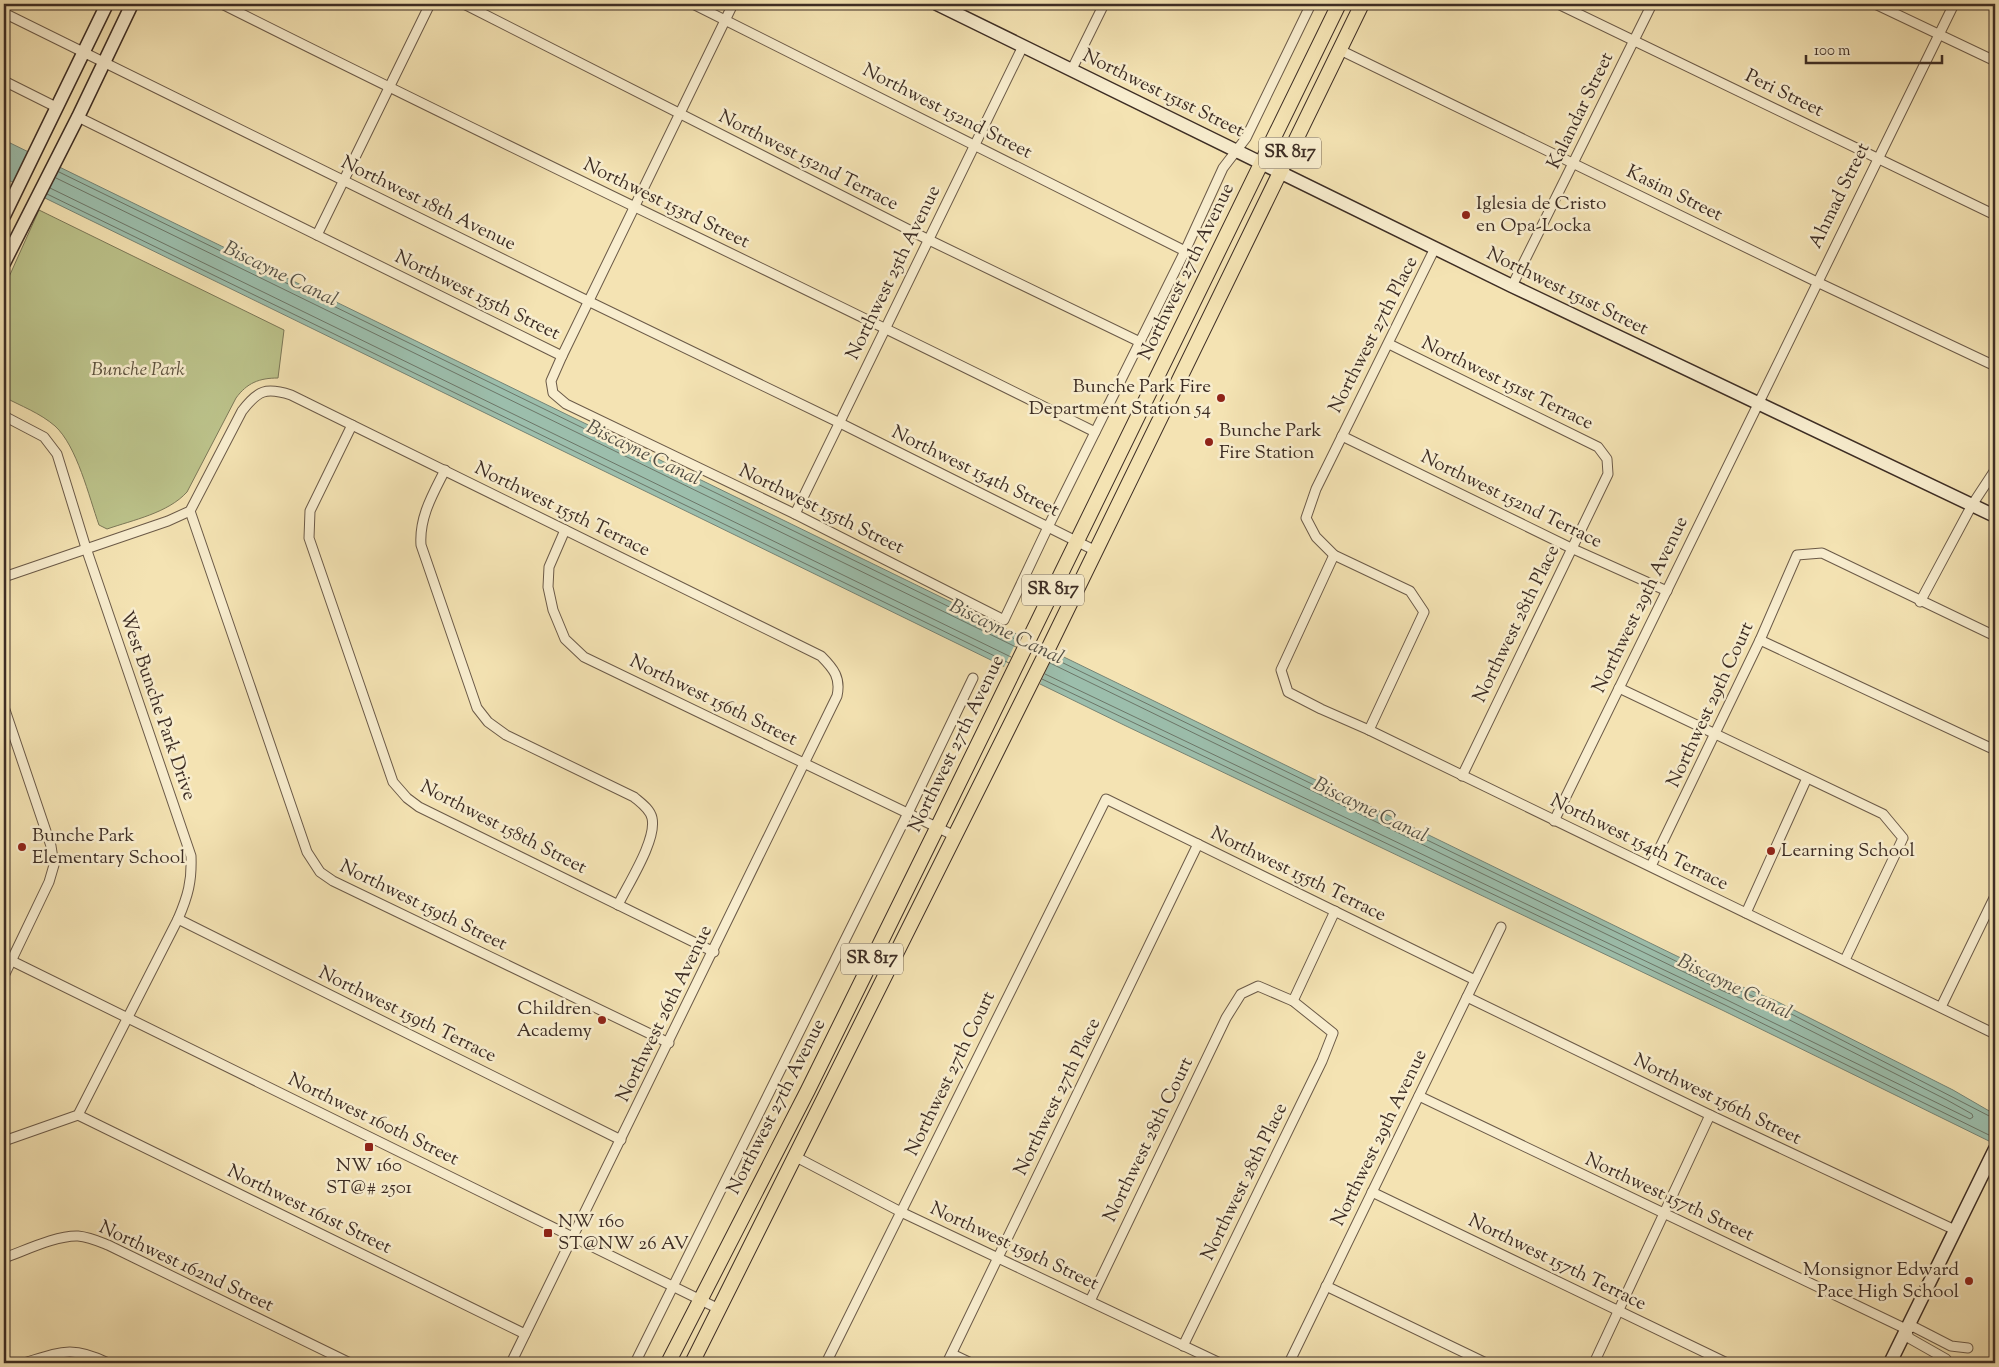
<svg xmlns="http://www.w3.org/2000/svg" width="1999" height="1367" font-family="'Sorts Mill Goudy',serif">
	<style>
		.green { fill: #bcc38b; stroke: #7c7858 }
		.water { fill: #9cbeac; stroke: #768476 }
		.pier { fill: #f4e3b3 }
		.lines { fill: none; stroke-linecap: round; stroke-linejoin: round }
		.shore { stroke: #6c7668; stroke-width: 1 }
		.street-casing { stroke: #6b5a48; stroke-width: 11 }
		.secondary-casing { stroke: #3d2d24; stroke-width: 15 }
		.primary-casing { stroke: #3d2d24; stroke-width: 16 }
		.street { stroke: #f8edce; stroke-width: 9 }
		.secondary { stroke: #f8edce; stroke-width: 12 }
		.primary { stroke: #f4e3b3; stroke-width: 14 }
		.poi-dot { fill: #8f2418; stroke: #f8edce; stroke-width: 2 }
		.labels { text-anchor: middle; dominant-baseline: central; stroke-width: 5; stroke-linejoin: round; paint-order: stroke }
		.shield { fill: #f8edce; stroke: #756757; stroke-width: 1 }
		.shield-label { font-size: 18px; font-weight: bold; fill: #3d2d24 }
		.street-label { font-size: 19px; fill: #3d2d24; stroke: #f8edce }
		.poi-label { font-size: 19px; fill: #3d2d24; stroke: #f8edce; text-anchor: start }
		.park-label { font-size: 19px; font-style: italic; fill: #5d523e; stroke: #f8edce }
		.water-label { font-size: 20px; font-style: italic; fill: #555146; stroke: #f8edce }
	</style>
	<rect width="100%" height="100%" fill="#f4e3b3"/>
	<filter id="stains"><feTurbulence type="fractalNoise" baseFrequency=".004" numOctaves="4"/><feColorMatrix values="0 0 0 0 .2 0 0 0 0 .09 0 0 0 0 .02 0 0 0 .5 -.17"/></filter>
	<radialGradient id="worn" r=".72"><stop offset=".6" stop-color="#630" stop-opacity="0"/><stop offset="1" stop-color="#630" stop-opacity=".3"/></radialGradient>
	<path class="green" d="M39 210 284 330 278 378C259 378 247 383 236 398L187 492C168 513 133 520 107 529L99 525C89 497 77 446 55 426 40 413 21 406 4 397V288Z"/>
	<polygon class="water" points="4,140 1728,981 1774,1000 1953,1090 1991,1112 1995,1115 1995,1144 1722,1010 1126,726 4,178"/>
	<g class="pier">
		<polygon points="30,149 60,164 43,200 12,185"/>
		<polygon points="1020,634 1055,651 1039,686 1003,669"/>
	</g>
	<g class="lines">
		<g class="shore">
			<polyline points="59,172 1019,641"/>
			<polyline points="56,178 1016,647"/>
			<polyline points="50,188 1011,657"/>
			<polyline points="47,194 1009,663"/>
			<polyline points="1053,658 1725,985 1772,1004 1995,1119"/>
			<polyline points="1045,674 1727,1000 1970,1119 1973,1117 1972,1114 1947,1100 1770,1010 1723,991 1050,663"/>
			<polyline points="1042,679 1725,1005 1995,1138"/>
		</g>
		<g class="street-casing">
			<g id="street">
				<path d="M222 4C512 150 805 287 1095 432"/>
				<polyline points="464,4 929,240 1140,342"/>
				<polyline points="693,4 1185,251"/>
				<polyline points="733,4 562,356 551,381 553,393 566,404 795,514 1004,620 1048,527 1185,251 1223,168 1246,138 1311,4"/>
				<polyline points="1558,4 1995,215"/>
				<polyline points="1875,4 1995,61"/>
				<polyline points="4,13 590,302 840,423 1096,551"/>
				<polyline points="1340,50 1817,282 1995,366"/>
				<polyline points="1072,69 1104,4"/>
				<polyline points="4,81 56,107"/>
				<polyline points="78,117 562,356"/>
				<polyline points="317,235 430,4"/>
				<polyline points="1512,286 1652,4"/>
				<polyline points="1389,344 1598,447 1607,459 1608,474 1462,776"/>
				<path d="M4 416 44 437 57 454 86 548 191 856C192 881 188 896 178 919L78 1115 4 1141"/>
				<polyline points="352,425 310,511 309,538 393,782 407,798 419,807 714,952"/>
				<polyline points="1342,436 1571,548 1667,591"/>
				<path d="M445 470C433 494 419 517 421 545L477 708 488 722 506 735 634 797C641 803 650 809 652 818 657 840 628 884 618 905"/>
				<polyline points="190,511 307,852 320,872 333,881 669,1043"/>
				<polyline points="795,514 1023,46"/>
				<polyline points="565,530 549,567 548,587 553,610 565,639 584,657 955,836"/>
				<polyline points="1334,555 1281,670 1288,692 1321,709 1369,730 1995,1034"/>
				<path d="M4 577 168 521 190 511 242 411C258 390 266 387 291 395L821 656C834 669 841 678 837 696L511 1363"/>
				<polyline points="1920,602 1972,505 1995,470"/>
				<polyline points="1760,640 1995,750"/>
				<polyline points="1619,688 1883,814 1903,838 1845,960"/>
				<polyline points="4,707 51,846 54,865 49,882 4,976"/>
				<polyline points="1369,730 1424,612 1410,591 1334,555 1316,537 1306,518 1316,489 1435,248"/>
				<path d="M1554 821C1688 549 1820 276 1954 4"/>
				<polyline points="1651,866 1760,640 1797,555 1822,553 1995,636"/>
				<polyline points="1746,913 1807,778"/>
				<polyline points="178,919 621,1140"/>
				<polyline points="12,961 719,1309"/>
				<polyline points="1467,997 1710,1115 1955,1230"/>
				<polyline points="1293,1001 1335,911"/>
				<polyline points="1941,1007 1995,896"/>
				<polyline points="1419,1096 1906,1329"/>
				<polyline points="78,1115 525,1334"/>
				<polyline points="796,1157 901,1212 1220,1363"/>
				<polyline points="1372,1192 1727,1363"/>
				<path d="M4 1258C24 1251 57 1235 78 1236 89 1237 98 1241 108 1245L350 1363"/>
				<polyline points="1326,1286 1486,1363"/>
				<polyline points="1090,1301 1226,1018 1241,994 1258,986 1293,1001 1333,1033 1322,1061 1183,1346"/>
				<polyline points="1906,1329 1914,1327 1951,1346 1968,1348"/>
				<polyline points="1906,1329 1909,1338 1946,1359 1949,1363"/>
				<polyline points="952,1354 971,1363"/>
				<path d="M24 1363C60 1352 72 1345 108 1363"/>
				<polyline points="635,1363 908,813 973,678"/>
				<polyline points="826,1363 1106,799 1475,980"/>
				<polyline points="947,1363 1198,844"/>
				<polyline points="1289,1363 1501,927"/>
				<polyline points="1594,1363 1710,1115"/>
			</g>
		</g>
		<g class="secondary-casing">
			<g id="secondary">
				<polyline points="937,4 1512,286 1995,516"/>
				<polyline points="4,216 107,4"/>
				<polyline points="4,263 78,117 132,4"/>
				<polyline points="1890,1363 1995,1149"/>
			</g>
		</g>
		<g class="primary-casing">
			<g id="primary">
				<polyline points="668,1363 808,1090 937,828 1339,4"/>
				<polyline points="692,1363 1048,649 1362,4"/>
			</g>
		</g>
		<use href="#street" class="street"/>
		<use href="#secondary" class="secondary"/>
		<use href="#primary" class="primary"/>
	</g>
	<g class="poi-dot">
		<circle cx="1466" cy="215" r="5"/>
		<circle cx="1221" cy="398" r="5"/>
		<circle cx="1209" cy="442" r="5"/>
		<circle cx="22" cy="847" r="5"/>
		<circle cx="1771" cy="851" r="5"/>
		<circle cx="602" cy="1020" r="5"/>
		<rect x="364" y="1142" width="10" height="10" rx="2.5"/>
		<rect x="543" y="1228" width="10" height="10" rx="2.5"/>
		<circle cx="1969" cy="1281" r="5"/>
	</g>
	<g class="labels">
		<g class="shield">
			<rect x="1259" y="137.5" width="62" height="31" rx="4"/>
			<rect x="1022" y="574.5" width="62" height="31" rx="4"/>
			<rect x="841" y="943.5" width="62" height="31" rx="4"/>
		</g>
		<g class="shield-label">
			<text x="1290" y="153">SR 817</text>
			<text x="1053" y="590">SR 817</text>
			<text x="872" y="959">SR 817</text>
		</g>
		<g class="street-label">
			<text transform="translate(1163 94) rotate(26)">Northwest 151st Street</text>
			<text transform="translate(1784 94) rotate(26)">Peri Street</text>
			<text transform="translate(1581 111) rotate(-64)">Kalandar Street</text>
			<text transform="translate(947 112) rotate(27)">Northwest 152nd Street</text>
			<text transform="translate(808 161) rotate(27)">Northwest 152nd Terrace</text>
			<text transform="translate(1674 194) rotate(26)">Kasim Street</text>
			<text transform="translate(1840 196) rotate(-64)">Ahmad Street</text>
			<text transform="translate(428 204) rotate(26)">Northwest 18th Avenue</text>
			<text transform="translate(666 204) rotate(26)">Northwest 153rd Street</text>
			<text transform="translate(1187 272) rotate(-64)">Northwest 27th Avenue</text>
			<text transform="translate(894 273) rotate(-64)">Northwest 25th Avenue</text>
			<text transform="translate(1567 292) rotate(26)">Northwest 151st Street</text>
			<text transform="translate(477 296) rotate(26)">Northwest 155th Street</text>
			<text transform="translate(1374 335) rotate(-63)">Northwest 27th Place</text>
			<text transform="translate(1507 384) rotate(26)">Northwest 151st Terrace</text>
			<text transform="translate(975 472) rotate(26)">Northwest 154th Street</text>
			<text transform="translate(1511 500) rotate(26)">Northwest 152nd Terrace</text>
			<text transform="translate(562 510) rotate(26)">Northwest 155th Terrace</text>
			<text transform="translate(821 510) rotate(26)">Northwest 155th Street</text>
			<text transform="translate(1641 605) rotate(-64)">Northwest 29th Avenue</text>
			<text transform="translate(1517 624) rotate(-64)">Northwest 28th Place</text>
			<text transform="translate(713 701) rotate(26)">Northwest 156th Street</text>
			<text transform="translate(1711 705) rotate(-65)">Northwest 29th Court</text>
			<text transform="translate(157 706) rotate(71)">West Bunche Park Drive</text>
			<text transform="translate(957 744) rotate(-64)">Northwest 27th Avenue</text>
			<text transform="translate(503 828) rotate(27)">Northwest 158th Street</text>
			<text transform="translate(1639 843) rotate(26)">Northwest 154th Terrace</text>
			<text transform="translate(1298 875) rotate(26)">Northwest 155th Terrace</text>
			<text transform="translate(423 906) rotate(26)">Northwest 159th Street</text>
			<text transform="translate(665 1014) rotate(-64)">Northwest 26th Avenue</text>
			<text transform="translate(407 1015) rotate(26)">Northwest 159th Terrace</text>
			<text transform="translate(951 1074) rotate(-64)">Northwest 27th Court</text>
			<text transform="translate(1058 1097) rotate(-64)">Northwest 27th Place</text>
			<text transform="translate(1717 1100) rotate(26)">Northwest 156th Street</text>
			<text transform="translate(777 1107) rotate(-63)">Northwest 27th Avenue</text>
			<text transform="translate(373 1120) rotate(26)">Northwest 160th Street</text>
			<text transform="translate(1380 1138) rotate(-64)">Northwest 29th Avenue</text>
			<text transform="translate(1149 1140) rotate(-64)">Northwest 28th Court</text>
			<text transform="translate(1245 1182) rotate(-64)">Northwest 28th Place</text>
			<text transform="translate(1669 1198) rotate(25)">Northwest 157th Street</text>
			<text transform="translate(309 1210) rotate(26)">Northwest 161st Street</text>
			<text transform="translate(1014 1247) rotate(25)">Northwest 159th Street</text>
			<text transform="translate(1557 1263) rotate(26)">Northwest 157th Terrace</text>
			<text transform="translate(186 1267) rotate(25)">Northwest 162nd Street</text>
		</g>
		<g class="poi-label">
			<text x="1476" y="204">Iglesia de Cristo<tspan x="1476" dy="22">en Opa-Locka</tspan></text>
			<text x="1211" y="387" text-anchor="end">Bunche Park Fire<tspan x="1211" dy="22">Department Station 54</tspan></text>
			<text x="1219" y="431">Bunche Park<tspan x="1219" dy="22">Fire Station</tspan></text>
			<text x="32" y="836">Bunche Park<tspan x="32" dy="22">Elementary School</tspan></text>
			<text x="1781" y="851">Learning School</text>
			<text x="592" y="1009" text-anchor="end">Children<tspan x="592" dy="22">Academy</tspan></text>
			<text x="369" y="1166" text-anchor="middle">NW 160<tspan x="369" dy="22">ST@# 2501</tspan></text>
			<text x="558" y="1222">NW 160<tspan x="558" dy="22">ST@NW 26 AV</tspan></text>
			<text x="1959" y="1270" text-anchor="end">Monsignor Edward<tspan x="1959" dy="22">Pace High School</tspan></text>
		</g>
		<g class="park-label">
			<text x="138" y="370">Bunche Park</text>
		</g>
		<g class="water-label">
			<text transform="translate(280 275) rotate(26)">Biscayne Canal</text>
			<text transform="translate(643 454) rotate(26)">Biscayne Canal</text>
			<text transform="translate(1006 633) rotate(26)">Biscayne Canal</text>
			<text transform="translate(1370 811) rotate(26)">Biscayne Canal</text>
			<text transform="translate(1734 988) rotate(26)">Biscayne Canal</text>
		</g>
	</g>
	<rect width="1999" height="1367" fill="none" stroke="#f4e3b3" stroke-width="20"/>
	<rect x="5" y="5" width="1989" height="1357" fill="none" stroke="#3d2d24" stroke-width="2.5"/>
	<rect x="10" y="10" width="1979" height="1347" fill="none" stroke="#3d2d24"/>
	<path d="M1806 55v8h136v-8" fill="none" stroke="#3d2d24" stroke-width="2.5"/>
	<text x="1814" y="55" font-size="15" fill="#3d2d24" stroke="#f8edce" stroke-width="4" paint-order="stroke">100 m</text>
	<rect width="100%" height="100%" filter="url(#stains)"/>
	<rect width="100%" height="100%" fill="url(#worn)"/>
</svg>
